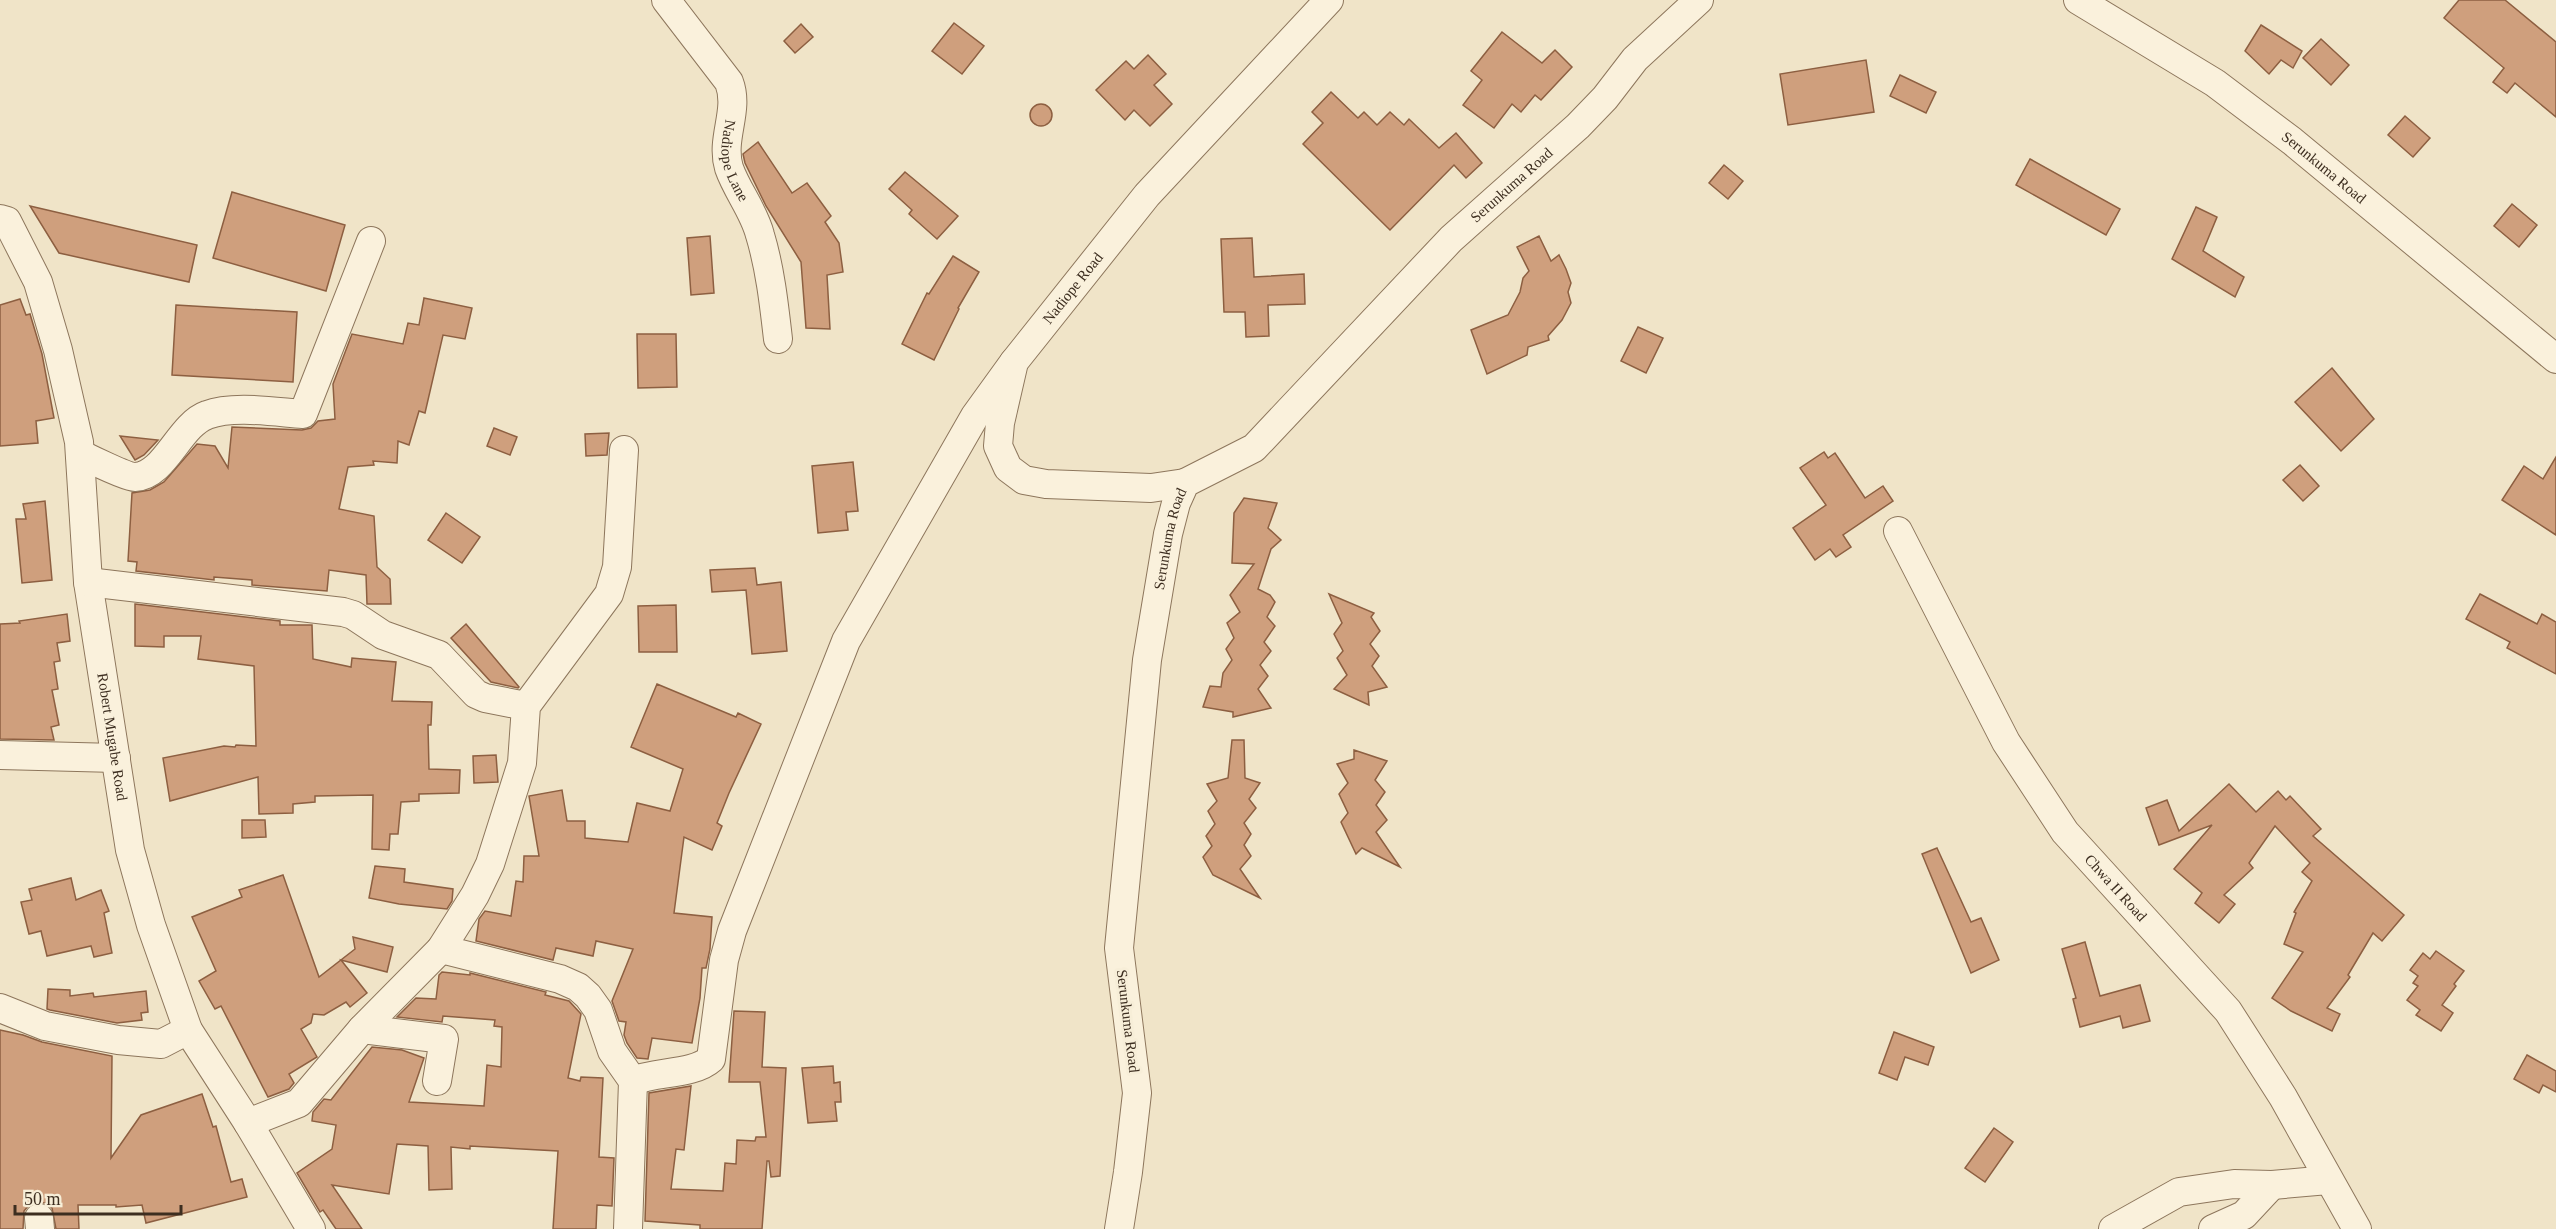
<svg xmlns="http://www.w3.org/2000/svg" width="2556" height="1229" font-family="'Times New Roman',serif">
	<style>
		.building { fill: #cf9f7d; stroke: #8d5f41; stroke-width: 1.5 }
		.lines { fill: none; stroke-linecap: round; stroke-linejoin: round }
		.minor-casing { stroke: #8d765c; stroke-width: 30 }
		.minor { stroke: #faf1dc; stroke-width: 28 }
		.labels { text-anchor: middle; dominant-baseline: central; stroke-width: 6; stroke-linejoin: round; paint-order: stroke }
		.street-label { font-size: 15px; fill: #3d2e20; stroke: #f7eed8 }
	</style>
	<rect width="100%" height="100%" fill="#f0e4c8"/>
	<g class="building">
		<polygon points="2459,0 2505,0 2556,42 2556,117 2515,83 2507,93 2493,82 2504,68 2444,18"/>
		<polygon points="954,23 984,46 962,74 932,51"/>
		<polygon points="801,24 813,37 795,53 784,41"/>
		<polygon points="2261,25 2302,51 2293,68 2281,60 2269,74 2245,51"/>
		<polygon points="1502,32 1542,63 1555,50 1572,67 1541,100 1535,95 1521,112 1512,104 1494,128 1463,105 1482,80 1471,71"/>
		<polygon points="2321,39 2349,65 2331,85 2303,58"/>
		<polygon points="1148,55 1166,74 1154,85 1172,104 1150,126 1134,110 1125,120 1096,90 1126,61 1134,69"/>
		<polygon points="1866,60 1874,112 1788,125 1780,74"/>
		<polygon points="1900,75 1936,92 1926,113 1890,96"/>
		<polygon points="1331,92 1358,118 1364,112 1377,125 1390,112 1404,125 1409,119 1439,148 1456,133 1482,163 1466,178 1454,165 1390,230 1303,144 1323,123 1312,112"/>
		<circle cx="1041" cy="115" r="11"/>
		<polygon points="2405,116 2430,138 2413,157 2388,135"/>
		<polygon points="758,142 792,193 807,183 831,216 825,222 839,243 843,272 827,275 830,329 806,328 801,262 766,206 745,163 743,154"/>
		<polygon points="2030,159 2120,209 2106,235 2016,185"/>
		<polygon points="1724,165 1743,181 1728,199 1709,183"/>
		<polygon points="905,172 958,216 937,239 909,214 912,210 889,189"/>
		<polygon points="232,192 345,225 326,291 213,258"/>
		<polygon points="2512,204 2537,225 2519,247 2494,226"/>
		<polygon points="30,206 197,245 189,282 59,253"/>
		<polygon points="2196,207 2217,217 2203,251 2244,277 2235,297 2172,259"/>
		<polygon points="710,236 714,293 691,295 687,238"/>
		<polygon points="1539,236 1551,261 1559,255 1566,269 1571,283 1568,292 1571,303 1562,320 1548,336 1549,340 1528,347 1527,355 1487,374 1471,330 1508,315 1520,292 1523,278 1529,271 1517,247"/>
		<polygon points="1252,238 1254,277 1304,274 1305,304 1268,305 1269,336 1246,337 1245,312 1224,312 1221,239"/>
		<polygon points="953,256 979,272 958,308 959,309 934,360 902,344 927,293 929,294"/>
		<polygon points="424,298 472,308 465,339 443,335 425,413 419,411 409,445 398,441 397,463 373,461 374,465 348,467 339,509 374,516 377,567 390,579 391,604 367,604 366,575 329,570 327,591 252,585 252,580 214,577 214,580 136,571 137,562 128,561 132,493 150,490 164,482 197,444 215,446 228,468 232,427 302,430 311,428 318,421 335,419 333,384 352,334 403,344 408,323 419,325"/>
		<polygon points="20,299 26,315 30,314 42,354 54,418 36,421 38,443 0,446 0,305"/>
		<polygon points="176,305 297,312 293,382 172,375"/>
		<polygon points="1638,327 1663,338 1646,373 1621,361"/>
		<polygon points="637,334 676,334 677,387 638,388"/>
		<polygon points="2332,368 2374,419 2341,451 2295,402"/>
		<polygon points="494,428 517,437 510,455 487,446"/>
		<polygon points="609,433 607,455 586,456 585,434"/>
		<polygon points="120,436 158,440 144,455 135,460"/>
		<polygon points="1824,452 1828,458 1835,453 1865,498 1883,486 1893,501 1843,535 1851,547 1836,557 1830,549 1815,560 1793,528 1826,505 1800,468"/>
		<polygon points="2556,457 2556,535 2502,500 2524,466 2543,479"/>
		<polygon points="853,462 858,511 846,512 848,530 818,533 812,466"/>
		<polygon points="2300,465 2319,486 2303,501 2283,480"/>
		<polygon points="1244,498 1277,503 1268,528 1281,540 1271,549 1258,589 1270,595 1275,602 1267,617 1275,626 1264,642 1271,651 1260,665 1268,676 1258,689 1271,708 1233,717 1233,712 1203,707 1210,686 1221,687 1223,673 1232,660 1226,649 1234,638 1227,623 1240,612 1230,595 1254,564 1232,563 1234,513"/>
		<polygon points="45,501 52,580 22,583 16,519 26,519 23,504"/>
		<polygon points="446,513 480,537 462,563 428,540"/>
		<polygon points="755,568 757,585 781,582 787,651 752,654 746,590 712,592 710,570"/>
		<polygon points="1329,594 1374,613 1371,617 1380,631 1370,644 1379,656 1372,666 1387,687 1368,692 1369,705 1334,689 1347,675 1337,658 1343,651 1334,634 1342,623"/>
		<polygon points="2480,594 2537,624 2542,614 2556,622 2556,674 2507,648 2510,642 2466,619"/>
		<polygon points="135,604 280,621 280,625 312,625 313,659 351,667 352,658 396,662 392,701 432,702 431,725 428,725 429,769 460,770 459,793 419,794 419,801 401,802 398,834 390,834 389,850 372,849 373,795 315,796 315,802 293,804 293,813 259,814 258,777 170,801 163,758 224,746 235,747 236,745 256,746 254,666 198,659 201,636 164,636 164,647 135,646"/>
		<polygon points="676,605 677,652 639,652 638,606"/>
		<polygon points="67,614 70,641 57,643 60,661 54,662 58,689 52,690 59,725 51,727 54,740 0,739 0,624 20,623 19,621"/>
		<polygon points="466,624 519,687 518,688 491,682 451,638"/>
		<polygon points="657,684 736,717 738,713 761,724 729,793 717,823 722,826 712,850 684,837 674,913 712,917 710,949 706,968 702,968 700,998 692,1043 652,1038 648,1059 637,1058 627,1043 624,1035 626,1022 619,1021 612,1001 633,949 596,941 593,956 556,948 553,960 476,941 479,919 485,911 511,916 516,881 523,882 524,856 539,856 529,796 562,790 567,821 585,821 585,838 628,842 637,803 670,811 683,769 631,747"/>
		<polygon points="1232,740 1244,740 1245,778 1260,783 1249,799 1256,808 1244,823 1251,834 1244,845 1251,856 1240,869 1260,898 1213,875 1203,857 1212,846 1206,836 1215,824 1208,811 1217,801 1207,784 1228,778"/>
		<polygon points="1354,750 1387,761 1375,780 1385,792 1376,805 1387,820 1376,832 1400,867 1362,848 1356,854 1341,822 1348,813 1339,794 1348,783 1337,764 1354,759"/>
		<polygon points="496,755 498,782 474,783 473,756"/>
		<polygon points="2229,784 2256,812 2278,791 2286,800 2290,796 2321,829 2313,836 2404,915 2382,941 2373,933 2348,975 2350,977 2327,1008 2340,1014 2332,1031 2291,1011 2272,998 2303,952 2284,944 2296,913 2294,912 2312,881 2302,872 2310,863 2275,826 2249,863 2253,868 2224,895 2235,904 2219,923 2195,903 2202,893 2174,869 2212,825 2159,845 2146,808 2167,800 2179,831"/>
		<polygon points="242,820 265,820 266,837 242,838"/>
		<polygon points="1937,848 1971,922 1981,918 1999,960 1971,973 1922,854"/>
		<polygon points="375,866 405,869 404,882 453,889 452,901 447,909 399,904 369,898"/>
		<polygon points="283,875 319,977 355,949 353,937 393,947 387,972 341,960 367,993 350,1007 346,1002 324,1015 313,1014 311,1023 301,1029 317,1057 289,1074 294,1083 289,1089 268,1097 221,1006 215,1009 199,981 216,971 192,917 242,897 239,890"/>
		<polygon points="71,878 76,900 101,890 109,911 104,913 112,953 94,957 91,946 47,956 41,931 29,934 21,902 32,900 29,889"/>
		<polygon points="2085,942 2100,996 2140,985 2150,1021 2123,1028 2120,1016 2080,1027 2073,999 2076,998 2062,949"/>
		<polygon points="2436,951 2464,971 2454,984 2456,986 2442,1005 2453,1013 2441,1031 2416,1015 2420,1010 2407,1000 2418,986 2413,983 2418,976 2410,970 2423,953 2430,959"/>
		<polygon points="442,972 470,975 470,973 546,992 545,995 569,1001 581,1014 568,1078 580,1081 581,1077 603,1078 599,1157 614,1158 612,1206 597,1205 596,1229 553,1229 558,1151 470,1146 470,1149 451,1147 452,1189 429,1190 428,1146 397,1144 389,1194 332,1185 362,1229 336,1229 323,1210 320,1212 297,1173 332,1149 336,1125 312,1121 313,1112 324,1099 331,1100 372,1047 402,1050 424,1058 409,1102 484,1106 487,1065 501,1067 502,1027 494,1026 495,1020 443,1016 442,1022 397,1017 416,998 436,999 439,975"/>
		<polygon points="48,989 70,990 70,996 93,993 94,997 146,991 148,1012 141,1013 142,1020 117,1023 50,1010 47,1009"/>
		<polygon points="734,1011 765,1012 762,1067 786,1068 780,1176 771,1177 769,1161 767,1161 762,1229 700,1229 700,1225 645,1221 649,1093 691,1086 684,1150 676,1149 671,1189 723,1191 725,1163 736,1164 737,1140 755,1141 756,1137 766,1137 760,1082 729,1082"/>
		<polygon points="0,1030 23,1035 42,1042 112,1056 111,1158 141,1115 202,1094 213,1127 216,1126 231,1182 242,1179 247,1197 146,1223 142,1205 116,1207 116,1205 78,1205 79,1229 56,1229 52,1208 45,1203 37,1202 29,1205 24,1211 23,1229 0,1229"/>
		<polygon points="1894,1032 1934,1047 1928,1065 1905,1057 1897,1080 1879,1073"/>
		<polygon points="2527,1055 2556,1071 2556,1092 2543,1085 2539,1093 2514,1079"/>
		<polygon points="833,1066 834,1083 840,1082 841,1102 835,1102 837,1121 808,1123 802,1068"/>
		<polygon points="1994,1128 2013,1142 1985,1182 1965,1168"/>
	</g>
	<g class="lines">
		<g class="minor-casing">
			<g id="minor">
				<path id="s1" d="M666 0 729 82C740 111 720 138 729 168 737 191 754 211 760 235 770 268 774 304 778 339"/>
				<path id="s2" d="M2078 0 2215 83 2292 141 2556 359"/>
				<path id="s3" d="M0 219 7 221 38 282 58 350 79 442 88 582 130 850 151 925 188 1030 248 1123 311 1229"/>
				<path d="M80 454C90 459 127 477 135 477 165 476 179 425 207 415 233 405 275 412 303 414L371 241"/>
				<path id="s4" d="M1185 483 1151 488 1046 484 1024 480 1008 468 998 446 1000 423 1014 362 1147 195 1329 0"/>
				<path id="s5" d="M1898 531 2006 742 2065 832 2228 1011 2283 1097 2357 1229"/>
				<polyline points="88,582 343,612 353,615 383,635 439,655 476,694 485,698 526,706"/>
				<polyline points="0,755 116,758"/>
				<polyline points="441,949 560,979 578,987 588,996 598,1010 612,1051 633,1081 628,1229"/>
				<polyline points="0,1008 45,1026 118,1040 161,1044 188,1030"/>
				<polyline points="362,1029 444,1039 437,1081"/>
				<path d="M633 1081C656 1071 693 1075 711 1059L724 960 732 931 846 641 975 416 1014 362"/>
				<polyline points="248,1123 299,1103 362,1029 441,949 475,895 490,864 522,763 526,706 609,594 617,567 624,450"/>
				<polyline points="39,1218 40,1229"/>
				<path id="s6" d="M1119 1229 1128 1172 1137 1093 1119 948 1147 660 1168 534 1176 503 1185 483 1254 448 1451 239 1578 126 1605 98 1635 59 1699 0"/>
				<polyline points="2113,1229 2179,1192 2234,1184 2272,1185 2328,1180"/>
				<polyline points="2213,1229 2244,1215 2272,1185"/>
			</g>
		</g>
		<use href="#minor" class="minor"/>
	</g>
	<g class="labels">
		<g class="street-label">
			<text stroke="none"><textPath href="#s1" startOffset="184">Nadiope Lane</textPath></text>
			<text stroke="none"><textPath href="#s2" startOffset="298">Serunkuma Road</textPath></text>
			<text stroke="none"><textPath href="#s6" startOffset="1200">Serunkuma Road</textPath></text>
			<text stroke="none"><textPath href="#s4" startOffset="386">Nadiope Road</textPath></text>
			<text stroke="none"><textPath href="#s6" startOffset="696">Serunkuma Road</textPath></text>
			<text stroke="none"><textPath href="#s3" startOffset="538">Robert Mugabe Road</textPath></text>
			<text stroke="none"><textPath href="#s5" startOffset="420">Chwa II Road</textPath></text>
			<text transform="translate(1128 1021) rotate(83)">Serunkuma Road</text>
		</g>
	</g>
	<path d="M15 1205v9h166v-9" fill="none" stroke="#3d2e20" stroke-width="3"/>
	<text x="24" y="1205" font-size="18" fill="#3d2e20" stroke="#f7eed8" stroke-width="4.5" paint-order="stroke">50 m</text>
</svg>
